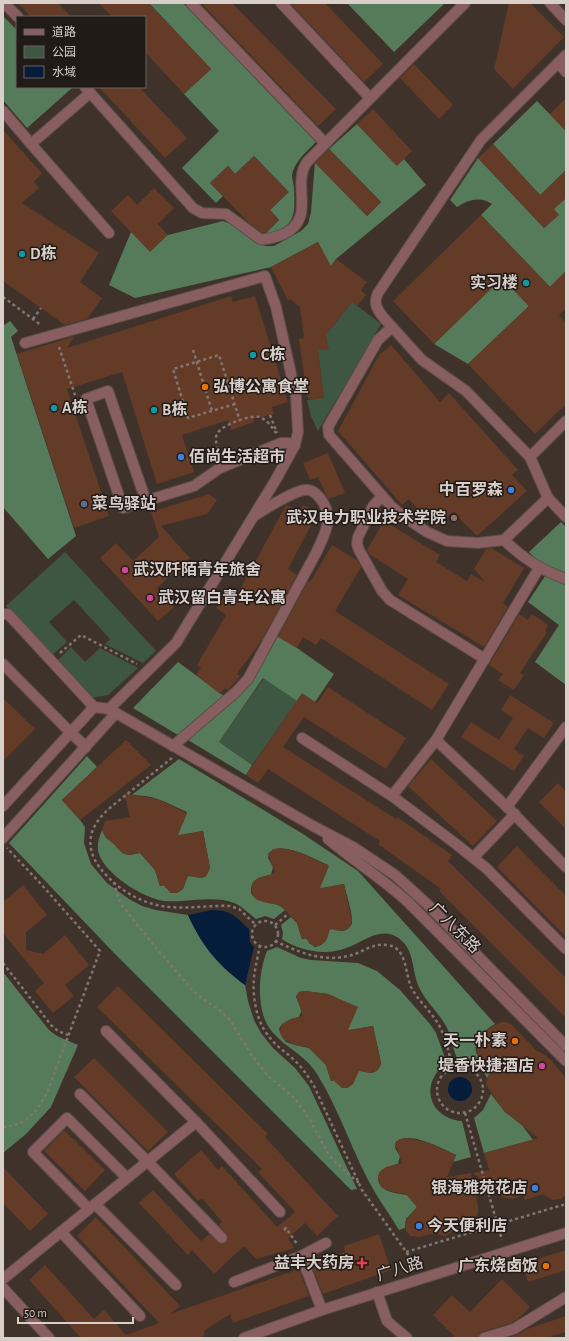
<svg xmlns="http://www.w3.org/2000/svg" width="569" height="1341" font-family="'Alegreya Sans','Noto Sans SC',sans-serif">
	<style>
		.green { fill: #3e5742 }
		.forest { fill: #567b5b; fill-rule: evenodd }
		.water { fill: #051d3b }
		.building { fill: #633b26 }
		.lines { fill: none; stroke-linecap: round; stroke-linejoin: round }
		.minor-casing { stroke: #5b4e48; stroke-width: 12 }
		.path { stroke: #827671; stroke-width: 2.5; stroke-dasharray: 3 3; stroke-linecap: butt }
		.minor { stroke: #895e60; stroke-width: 10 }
		.culture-dot { fill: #0f9aa8; stroke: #211b18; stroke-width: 1.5 }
		.food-dot { fill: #e8710a; stroke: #211b18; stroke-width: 1.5 }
		.shop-dot { fill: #3f7fe0; stroke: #211b18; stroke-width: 1.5 }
		.service-dot { fill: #5c6f8a; stroke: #211b18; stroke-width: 1.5 }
		.education-dot { fill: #8d6e63; stroke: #211b18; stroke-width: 1.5 }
		.hotel-dot { fill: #d1479c; stroke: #211b18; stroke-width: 1.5 }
		.health-dot { fill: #e0444e; stroke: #211b18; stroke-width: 1.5 }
		.labels { text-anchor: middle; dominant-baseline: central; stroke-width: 3; stroke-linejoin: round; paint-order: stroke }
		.poi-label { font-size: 16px; font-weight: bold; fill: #d8cfcb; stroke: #211b18; text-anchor: start }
		.street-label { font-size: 16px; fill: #d8cfcb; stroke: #211b18 }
	</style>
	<rect width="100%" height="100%" fill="#3f322b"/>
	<g class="green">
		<polygon points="352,302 381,324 318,431 311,416 307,400 324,398 318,350 328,349 326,335"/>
		<polygon points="65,552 156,651 143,663 105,644 110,639 74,600 49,622 67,642 52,655 6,606"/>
		<polygon points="71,647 85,662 100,648 138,668 108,695 91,698 57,661"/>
		<polygon points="264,678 297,701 252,765 219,742"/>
	</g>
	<g class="forest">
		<path d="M149 3H183L316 142C307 151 294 162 292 175 292 179 294 185 294 190 296 222 292 227 262 237L279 220 270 210 288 192 254 156 235 174 228 166 210 183 223 196 216 203 182 168 219 131 184 94 211 69Z"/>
		<polygon points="347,3 445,3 394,52"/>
		<polygon points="3,16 17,30 17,87 71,87 72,88 27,128 3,100"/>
		<polygon points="537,101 566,131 566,170 548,188 556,197 548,204 493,144"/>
		<polygon points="357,124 396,165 404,159 426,185 336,259 328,270 318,242 271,267 135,298 109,285 131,232 168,235 223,221 236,226 259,244 266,246 274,246 301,231 308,224 311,212 315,162 367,216 381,202 329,149"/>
		<path d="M478 158 544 228 558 215 553 209 566 198V271L550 287 481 215 492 204C480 196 468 200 457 207L450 200Z"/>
		<polygon points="502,278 529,306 468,364 434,344"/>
		<polygon points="10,321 18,331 11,337 76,536 48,559 3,507 3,326"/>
		<polygon points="561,522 566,527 566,685 535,662 559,625 528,602 551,567 538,561 529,552"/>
		<polygon points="278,636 297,648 334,674 315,702 297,701 263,678 219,742 252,765 246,775 188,740 247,688 256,676"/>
		<polygon points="178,662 224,696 178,735 133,708"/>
		<path d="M87 756 97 767 62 800 80 820 85 827 84 843 91 864 107 883 129 899 142 906 156 910 188 915C202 946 218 965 245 985L248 1001 254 1020 261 1033 273 1048 295 1068 309 1086 357 1189 351 1190 116 955 9 843Z"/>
		<path d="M179 759 303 834 358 871 495 1024C485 1030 471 1041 477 1054 480 1061 486 1066 491 1072L487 1078C482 1066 471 1060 458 1060 452 1049 452 1037 446 1026 439 1013 426 1002 420 989 412 974 415 956 404 943 383 920 362 945 340 950 322 955 298 950 282 939L283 933 281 925 291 917 297 923 302 939 307 938 309 943 315 947C325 945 328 939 329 930L333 928 343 931C347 930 351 927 352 923 353 913 346 894 344 884L333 886 334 891H328L308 885 325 876 328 865C314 859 282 840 269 853L268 858 273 867 271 875C264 876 254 878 252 885 245 903 272 901 280 906 282 907 284 909 285 910L274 919 265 916 256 919C249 914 242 906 234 903 216 895 184 903 164 901 143 898 106 875 99 854 96 846 99 838 102 830 105 838 110 840 115 845 124 856 126 856 140 853L155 870 160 886 165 885 171 893H177L183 889 187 877 191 875 201 878 206 876 210 868 203 831 192 833 193 837 187 839 166 832 178 821 183 823 187 812C170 805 149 791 129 797Z"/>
		<path d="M277 947 301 958 311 960 358 963 377 971 400 990 430 1024 436 1033 447 1063C419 1082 428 1118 462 1121L471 1157 453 1162 456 1155C441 1148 409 1130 396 1142L395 1148 400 1156 398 1164C394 1165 389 1166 385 1168 375 1173 376 1184 386 1190 392 1193 400 1194 407 1195L417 1207 406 1219 405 1228 399 1230C392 1218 383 1206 376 1194 353 1156 341 1112 317 1074 304 1052 274 1043 265 1020 257 1000 259 971 267 951ZM305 991 328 994 357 1008 353 1018 349 1016 336 1027 357 1033 363 1032 362 1028 373 1026 381 1063C380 1068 377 1072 371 1073L362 1070 357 1072 353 1084 347 1088H342L335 1080 331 1081 326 1065 309 1048 295 1045 286 1042 281 1035 279 1029 282 1024 291 1019 299 1017 302 1009 296 997 299 992Z"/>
		<polygon points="3,972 49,1030 57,1036 78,1045 51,1107 26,1134 3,1153"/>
		<polygon points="491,1094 505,1112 522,1125 533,1140 484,1153 474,1118 483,1110"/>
	</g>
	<g class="water">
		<path d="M212 910C230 909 237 918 249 929L250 942 254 947 245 985C218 965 202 946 188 915Z"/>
		<circle cx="460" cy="1089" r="12"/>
	</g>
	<g class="building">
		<polygon points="18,3 58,3 71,17 31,17"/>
		<polygon points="99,3 149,3 211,69 184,94 145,52 145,17 112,17"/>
		<polygon points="201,3 232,3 336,109 318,126"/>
		<polygon points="290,3 325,3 383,64 364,82"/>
		<polygon points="509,3 530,3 564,37 513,89 494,69"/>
		<polygon points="414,64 453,105 439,119 400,78"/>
		<polygon points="99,87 139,87 187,138 165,158"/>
		<polygon points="566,98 566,131 550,114"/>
		<polygon points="373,109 412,151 397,166 357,124"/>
		<polygon points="3,130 42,173 34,182 39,188 22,203 99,253 80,282 102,298 87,319 65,325 3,281"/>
		<polygon points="493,144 540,195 566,170 566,198 554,209 559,215 544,228 478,158"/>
		<polygon points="329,149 381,202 367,216 315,163"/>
		<polygon points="254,156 289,192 270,210 279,220 266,232 262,233 248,222 210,183 228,166 235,174"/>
		<polygon points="154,188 174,208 158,224 168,235 150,252 111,211 128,195 137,205"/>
		<polygon points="481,215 550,287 566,271 566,308 559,315 566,323 566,404 535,434 468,364 529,306 502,278 434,344 393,301"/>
		<polygon points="318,242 331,266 336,259 367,282 361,290 366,295 357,306 352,302 326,335 329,349 318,350 324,398 310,400 307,396 299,339 304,338 300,307 290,299 288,300 271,267"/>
		<polygon points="231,296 233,302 255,296 288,402 272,407 274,414 253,419 254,422 231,430 228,420 182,435 194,472 157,484 122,372 67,389 109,516 74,528 17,354 75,336 67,348"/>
		<polygon points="391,345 440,402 449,393 518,470 512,475 527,491 477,536 453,512 435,528 409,499 402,505 338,431 379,355"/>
		<polygon points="328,453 345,493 328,499 318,477 310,480 303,463"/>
		<polygon points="209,494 217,500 207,514 161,526 190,558 157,588 174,607 158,621 100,558 116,543 133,561 159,537 151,512"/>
		<polygon points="286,505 299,511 303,505 317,514 288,569 297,575 262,640 237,674 240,676 229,689 228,690 225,688 220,694 196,675 201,667 197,665 226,615 216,608 223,598 232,604"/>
		<polygon points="384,521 440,555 436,562 467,581 471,574 485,582 474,569 486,549 491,548 524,568 503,603 508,607 484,647 398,595 408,579 369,554 367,550"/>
		<polygon points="332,545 357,560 361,567 335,611 449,684 432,710 321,638 316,645 303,637 297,648 278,637 308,581 310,582"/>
		<polygon points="519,614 528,620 532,614 548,625 545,631 547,632 520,673 524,675 514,690 498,680 503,674 489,665"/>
		<polygon points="328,687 406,738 386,769 304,717 283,747 396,819 397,817 452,855 448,861 566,978 566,1018 439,891 441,889 378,844 380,841 268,769 258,783 246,775 302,693 317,703"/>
		<polygon points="510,695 554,723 544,738 528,728 514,749 524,756 514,771 461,737 471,722 499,740 513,718 501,710"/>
		<polygon points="3,698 35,729 3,761"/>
		<polygon points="126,740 151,765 80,820 62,800"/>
		<polygon points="431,759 497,821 473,846 408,786"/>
		<polygon points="558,783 566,792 566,829 539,802"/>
		<polygon points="124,793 157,799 187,813 178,835 203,831 210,868 206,876 201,878 188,876 183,889 177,893 171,893 163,885 160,886 155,870 140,853 130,855 122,853 115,845 106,838 102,830 105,821 130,817"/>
		<polygon points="517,846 566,896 566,937 497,867"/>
		<polygon points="281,848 299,852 329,866 320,888 344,884 352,921 351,924 348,929 340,931 330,929 325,942 318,946 313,946 305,938 302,939 297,923 280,905 267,903 257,900 254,897 251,890 253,882 259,878 275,873 268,854 273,849"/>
		<polygon points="23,885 47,915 26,932 26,950 43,954 65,935 89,965 65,985 74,996 53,1013 35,991 44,983 3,933 3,902"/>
		<polygon points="118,986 268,1134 265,1137 338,1216 317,1236 305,1223 288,1238 294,1248 256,1259 244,1246 214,1274 192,1250 188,1255 139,1203 153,1190 201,1241 209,1234 220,1244 226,1243 228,1239 228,1236 219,1225 222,1222 202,1198 198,1201 174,1174 201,1150 218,1170 222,1166 277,1227 295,1212 258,1172 262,1169 97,1007"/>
		<polygon points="305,991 328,994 358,1007 348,1030 373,1026 381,1063 380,1066 376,1071 369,1073 359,1071 353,1084 347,1088 342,1088 333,1080 331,1081 326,1065 308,1047 295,1045 283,1039 280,1032 282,1024 291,1019 303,1016 296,996 299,992"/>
		<polygon points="502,1022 506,1022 512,1025 536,1050 545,1055 551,1060 566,1078 566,1195 561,1199 552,1200 543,1194 525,1200 523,1195 513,1199 506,1198 502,1197 473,1173 489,1170 484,1153 538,1138 505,1112 486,1085 486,1082 490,1071 478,1056 476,1044 479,1037 485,1031 493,1026"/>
		<polygon points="94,1058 168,1132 148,1151 74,1077"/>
		<polygon points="64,1130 105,1170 85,1191 44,1151"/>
		<polygon points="408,1138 426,1142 456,1155 447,1177 471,1173 478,1205 478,1214 475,1218 470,1221 457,1220 452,1232 446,1236 440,1235 436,1233 419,1237 410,1236 406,1231 405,1222 417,1207 407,1195 389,1191 381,1187 379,1183 378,1177 380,1172 386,1167 402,1163 395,1143 400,1139"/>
		<polygon points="3,1167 48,1214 30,1231 3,1203"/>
		<polygon points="96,1217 180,1306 170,1314 299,1269 309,1296 233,1323 230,1314 204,1331 205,1335 198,1338 81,1338 29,1280 45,1265 94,1319 104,1310 126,1335 159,1323 77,1236"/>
		<polygon points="379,1234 391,1270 323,1294 311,1264 345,1252 344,1246"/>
		<polygon points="566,1250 566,1270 528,1282 522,1264"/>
		<polygon points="502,1279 530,1307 518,1319 511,1323 482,1332 479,1334 478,1338 456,1338 433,1315 452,1295 470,1312"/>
		<polygon points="566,1316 566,1332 546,1338 507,1338 517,1335 527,1329"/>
	</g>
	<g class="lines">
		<g class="minor-casing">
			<g id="minor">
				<polyline points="4,3 18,17"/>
				<polyline points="191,3 325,143"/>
				<polyline points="281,3 370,98"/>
				<polyline points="550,3 566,20"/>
				<polyline points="558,63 566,55"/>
				<path d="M566 72 558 63 481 140 378 293C373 303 377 309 383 317L422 360 466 391 530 457 548 498 566 517"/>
				<path d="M85 87 193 208 202 213 226 214 260 239C268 240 276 237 284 234 317 218 291 185 307 162L465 3"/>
				<polyline points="90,93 31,144 109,233"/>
				<polyline points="3,111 31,144"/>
				<polyline points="392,327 378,340 328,427 329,435 391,506 403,516 427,532 447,541 478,543 504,540 548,498"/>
				<polyline points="25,343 265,276 276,307 296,396 298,432 295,445 275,481 176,643 109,709"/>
				<polyline points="530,457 566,421"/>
				<polyline points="382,496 373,506 358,537 357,544 359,550 382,591 390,600 485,659"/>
				<polyline points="146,501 108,391 86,399 123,508 194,486 220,468 281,443 288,443 295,445"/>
				<path d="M504 540C524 559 541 570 566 579"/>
				<polyline points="3,614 8,614 94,707 109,709 313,826 353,847 395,875 427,904 566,1046"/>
				<polyline points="3,664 71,733 86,747"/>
				<polyline points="302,738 392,796 456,844 486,868 566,949"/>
				<polyline points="436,740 507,807 566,867"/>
				<path d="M173 746 237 691 248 679 316 553C325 534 335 517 320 498 316 493 310 489 304 490 293 492 265 509 254 516"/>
				<polyline points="392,796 436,740 539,568"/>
				<polyline points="3,806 94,707"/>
				<polyline points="507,807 566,727"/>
				<polyline points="3,838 116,713"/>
				<path d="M328 839C354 861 383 879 408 902L566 1061"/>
				<polyline points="473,858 515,814"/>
				<polyline points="106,1031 196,1122 280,1212"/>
				<polyline points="80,1094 147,1161 222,1238"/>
				<polyline points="95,1204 176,1285"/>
				<polyline points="89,1209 33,1152 67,1118 127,1178"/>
				<polyline points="61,1232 140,1316"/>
				<polyline points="301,1256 322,1310"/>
				<polyline points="3,1279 196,1122"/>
				<polyline points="234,1282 301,1256 326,1243"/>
				<polyline points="3,1288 49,1338"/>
				<polyline points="377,1292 387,1321 407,1338"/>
				<polyline points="244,1338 322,1310 566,1233"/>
				<polyline points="484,1338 514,1329 566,1297"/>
			</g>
		</g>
		<g class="path">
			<polyline points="3,297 41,325"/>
			<polyline points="33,319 41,308"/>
			<polyline points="59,347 75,395"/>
			<polyline points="193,350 212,411"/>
			<polyline points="235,404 188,418 173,369 219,355 240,421"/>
			<polyline points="270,415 277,433"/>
			<path d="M220 455C218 449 214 440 217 434 221 425 252 414 260 417 267 420 272 427 276 433"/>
			<polyline points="60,653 81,635 137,664"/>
			<path d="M172 758C157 770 142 782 126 795 116 803 103 812 96 824 88 836 89 850 96 862 111 886 141 905 169 907 190 909 210 905 230 906L239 909 256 925"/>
			<polyline points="114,882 117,894 121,904 152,943 194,992 222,1012 230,1020 252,1056 268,1076 291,1095 299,1104 309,1118 327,1152 334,1161 359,1183"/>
			<circle cx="265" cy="934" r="13"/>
			<polyline points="275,925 288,914"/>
			<path d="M275 941C300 953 327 964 355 954 365 950 375 943 387 945 407 947 405 973 411 987 418 1001 432 1012 440 1027 446 1039 449 1054 453 1068"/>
			<path d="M260 945C258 956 255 967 254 978 252 998 257 1024 271 1039 277 1047 286 1052 293 1059 302 1067 308 1076 314 1086L362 1190 417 1267"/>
			<polyline points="3,963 51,1025 58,1031 68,1035"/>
			<circle cx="460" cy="1090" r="23"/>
			<polyline points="465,1113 502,1240"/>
			<path d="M3 1127C27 1126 39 1109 48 1090L100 951 41 884 7 848"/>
			<polyline points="284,1230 286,1228 297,1244"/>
			<polyline points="406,1252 566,1204"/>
		</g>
		<use href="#minor" class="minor"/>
	</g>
	<g class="culture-dot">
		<circle cx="22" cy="254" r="4"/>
		<circle cx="526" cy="283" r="4"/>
		<circle cx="253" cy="355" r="4"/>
		<circle cx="54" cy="408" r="4"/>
		<circle cx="154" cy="410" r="4"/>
	</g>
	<g class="food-dot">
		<circle cx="205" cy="387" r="4"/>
		<circle cx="515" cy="1041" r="4"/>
		<circle cx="546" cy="1266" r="4"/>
	</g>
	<g class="shop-dot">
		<circle cx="181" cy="457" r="4"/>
		<circle cx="511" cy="490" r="4"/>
		<circle cx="535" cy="1188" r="4"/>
		<circle cx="419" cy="1226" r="4"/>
	</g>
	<circle class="service-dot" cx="84" cy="504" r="4"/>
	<circle class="education-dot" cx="454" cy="518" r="4"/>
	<g class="hotel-dot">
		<circle cx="125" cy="570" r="4"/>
		<circle cx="150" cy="598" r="4"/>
		<circle cx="542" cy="1066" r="4"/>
	</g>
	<path class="health-dot" d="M360 1257h4v4h4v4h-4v4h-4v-4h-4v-4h4z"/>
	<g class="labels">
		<g class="poi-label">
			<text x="30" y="254">D栋</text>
			<text x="518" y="283" text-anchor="end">实习楼</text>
			<text x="261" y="355">C栋</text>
			<text x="213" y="387">弘博公寓食堂</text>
			<text x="62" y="408">A栋</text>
			<text x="162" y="410">B栋</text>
			<text x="189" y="457">佰尚生活超市</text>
			<text x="503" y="490" text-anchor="end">中百罗森</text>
			<text x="92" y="504">菜鸟驿站</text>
			<text x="446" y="518" text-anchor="end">武汉电力职业技术学院</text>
			<text x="133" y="570">武汉阡陌青年旅舍</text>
			<text x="158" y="598">武汉留白青年公寓</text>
			<text x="507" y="1041" text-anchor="end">天一朴素</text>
			<text x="534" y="1066" text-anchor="end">堤香快捷酒店</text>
			<text x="527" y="1188" text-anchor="end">银海雅苑花店</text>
			<text x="427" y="1226">今天便利店</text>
			<text x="354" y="1263" text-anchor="end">益丰大药房</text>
			<text x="538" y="1266" text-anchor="end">广东烧卤饭</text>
		</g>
		<g class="street-label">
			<text transform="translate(455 928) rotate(45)">广八东路</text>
			<text transform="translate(400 1269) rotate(-17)">广八路</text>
		</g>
	</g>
	<rect width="569" height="1341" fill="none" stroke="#d8cfcb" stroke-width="8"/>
	<rect x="16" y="16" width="130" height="72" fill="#211b18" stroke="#6a6360"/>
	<rect x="24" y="29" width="20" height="6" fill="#895e60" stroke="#6a6360"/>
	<text x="52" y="36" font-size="12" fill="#d8cfcb">道路</text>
	<rect x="24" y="46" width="20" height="12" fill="#3e5742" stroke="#6a6360"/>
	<text x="52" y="56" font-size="12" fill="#d8cfcb">公园</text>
	<rect x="24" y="66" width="20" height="12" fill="#051d3b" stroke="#6a6360"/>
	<text x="52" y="76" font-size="12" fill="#d8cfcb">水域</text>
	<path d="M18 1317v6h115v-6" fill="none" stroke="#d8cfcb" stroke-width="2"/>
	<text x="24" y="1317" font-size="12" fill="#d8cfcb" stroke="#211b18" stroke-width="3" paint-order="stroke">50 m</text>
</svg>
